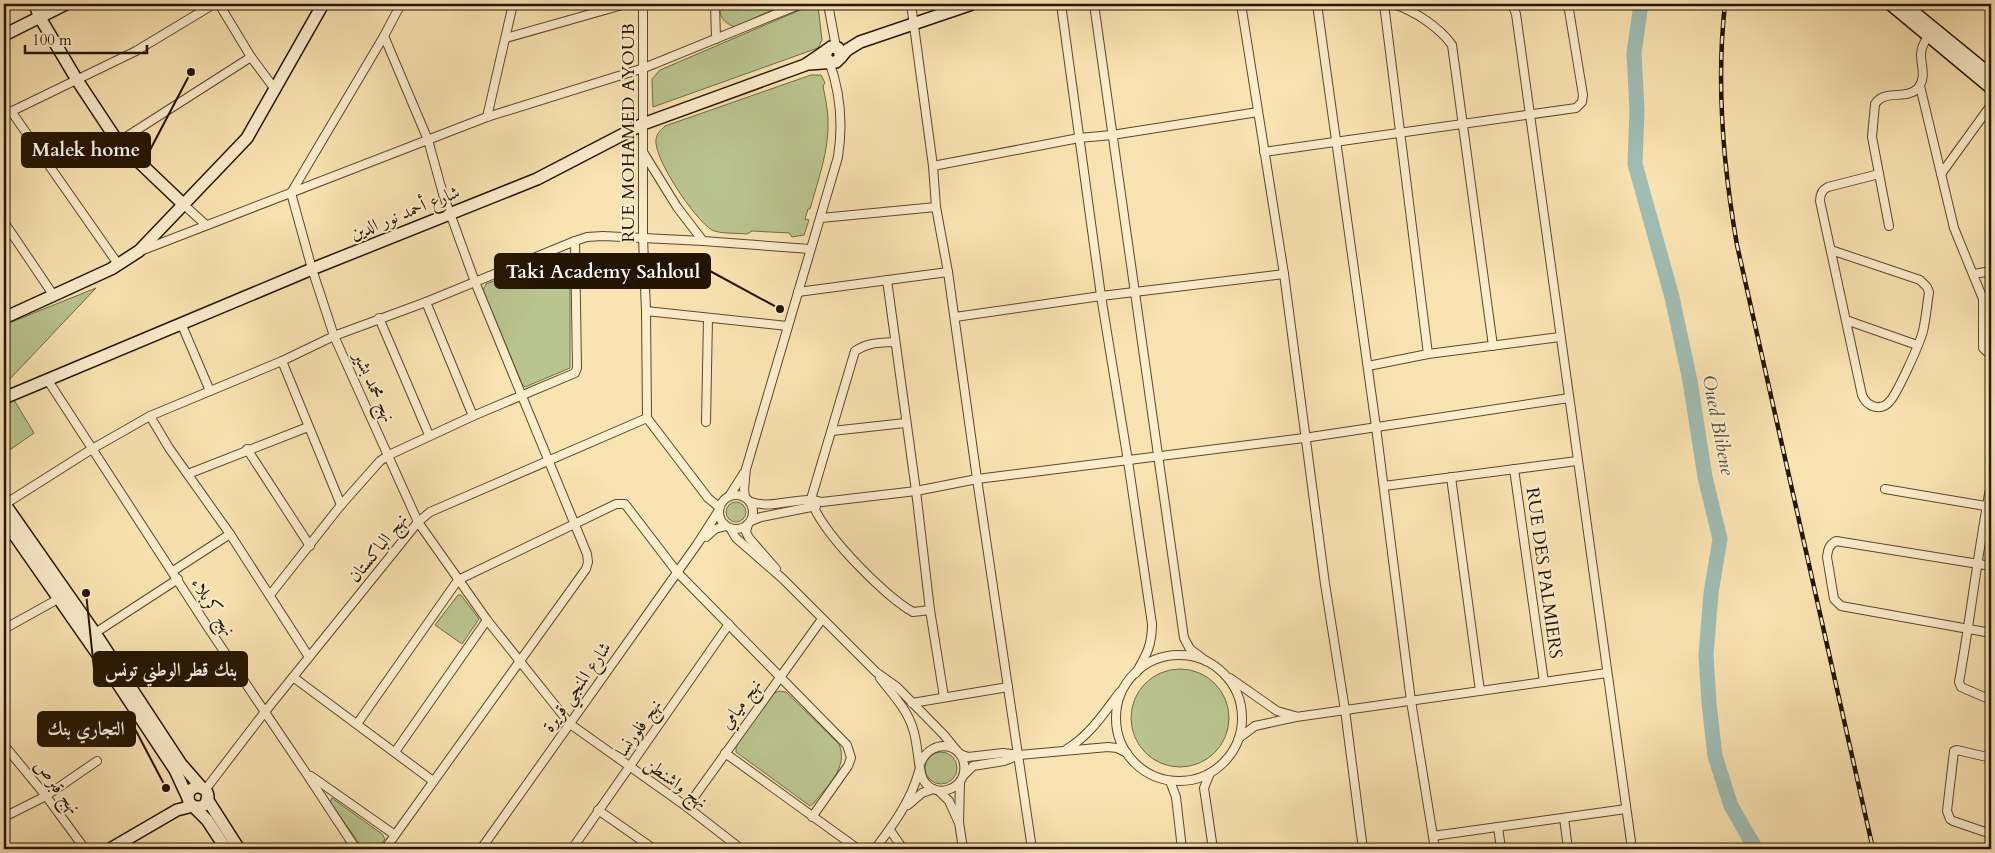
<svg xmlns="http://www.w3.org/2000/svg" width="1995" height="853" font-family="Cardo,Amiri,serif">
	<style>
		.green { fill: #bac48f; stroke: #6f6c48 }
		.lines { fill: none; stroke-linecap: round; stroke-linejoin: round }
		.river { stroke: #a0bdb4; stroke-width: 15 }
		.street-casing { stroke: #5a482c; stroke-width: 10 }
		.secondary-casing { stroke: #241500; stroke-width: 14 }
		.street { stroke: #fcedcd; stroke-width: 8 }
		.secondary { stroke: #fcedcd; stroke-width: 11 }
		.rail-casing { stroke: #241500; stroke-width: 4.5 }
		.rail { stroke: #fcedcd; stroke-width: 2.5; stroke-dasharray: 8; stroke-linecap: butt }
		.labels { text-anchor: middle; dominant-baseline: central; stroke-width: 4; stroke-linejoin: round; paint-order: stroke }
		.street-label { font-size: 18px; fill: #241500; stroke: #fcedcd }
		.water-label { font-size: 19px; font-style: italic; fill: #4f503f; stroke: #fcedcd }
		.leader { fill: none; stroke: #241500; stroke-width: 2 }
		.callout-dot { fill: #241500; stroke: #fcedcd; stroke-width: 2 }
		.callout { fill: #241500; stroke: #241500; stroke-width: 2 }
		.callout-label { font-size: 19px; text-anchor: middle; font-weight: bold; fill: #fff }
	</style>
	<rect width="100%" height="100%" fill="#fae3b2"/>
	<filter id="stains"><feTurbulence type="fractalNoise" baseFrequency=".004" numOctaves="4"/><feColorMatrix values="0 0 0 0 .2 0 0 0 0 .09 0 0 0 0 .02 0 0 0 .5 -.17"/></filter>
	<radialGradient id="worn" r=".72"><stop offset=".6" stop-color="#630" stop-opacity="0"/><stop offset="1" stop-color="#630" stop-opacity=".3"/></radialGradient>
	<g class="green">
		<path d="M719 4H785L735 27C722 22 720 17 719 4Z"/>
		<polygon points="814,4 818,6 822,40 818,48 653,107 652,79 660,70"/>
		<path d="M811 75H821L825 83 823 86C825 97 828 109 828 121 829 151 818 180 810 209H808L805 219 809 220 804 235 792 237 789 233 752 231 747 234C739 233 719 234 712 230 695 220 653 158 656 139 657 133 661 130 665 126Z"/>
		<polygon points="564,254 570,256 570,368 525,387 522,384 483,290 486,284"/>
		<polygon points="96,288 8,381 4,383 4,325"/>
		<polygon points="14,400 34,433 4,454 4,404"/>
		<circle cx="736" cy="512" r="10"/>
		<polygon points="458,595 461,595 479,619 462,644 435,625"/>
		<circle cx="1180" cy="718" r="49"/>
		<path d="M779 691 786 692 839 744C849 767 827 786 814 803L810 806 736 752V745L772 694Z"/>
		<circle cx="941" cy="768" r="16"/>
		<polygon points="332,798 382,834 385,839 378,849 363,849 330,802"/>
	</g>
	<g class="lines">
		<polyline class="river" points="1641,4 1634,53 1637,110 1635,164 1672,297 1690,381 1705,477 1720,539 1711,593 1706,655 1709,703 1715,756 1731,806 1756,849"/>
		<g class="street-casing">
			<g id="street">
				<polyline points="219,4 251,57 274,88"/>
				<polyline points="401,4 384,36 291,193 312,269 334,336 418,522 487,620 570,724 687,807 741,849"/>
				<polyline points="643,4 643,238 646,311 647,418 708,498 719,507"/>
				<polyline points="715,4 716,39"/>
				<polyline points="828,4 836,47"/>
				<polyline points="911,4 933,166 936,207 948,272 977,479 1032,849"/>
				<path d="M1061 4 1101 296 1128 461 1152 624C1152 645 1147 654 1136 673"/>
				<polyline points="1094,4 1184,638 1190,649 1206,661"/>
				<polyline points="1241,4 1284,274 1325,584 1345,710 1363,849"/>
				<polyline points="1317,4 1376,427 1411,701 1435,849"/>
				<polyline points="1384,4 1428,354"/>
				<path d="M1393 4C1415 11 1439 27 1452 45L1493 346"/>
				<polyline points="1512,4 1516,14 1632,849"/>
				<polyline points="384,36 428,140 443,194 475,282 587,554 588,562 586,569 385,849"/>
				<polyline points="506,38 626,4"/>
				<polyline points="1920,86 1954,228 1983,299 1983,348 1987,352 1991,351"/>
				<polyline points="11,111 118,264"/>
				<polyline points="4,115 136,51 214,4"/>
				<polyline points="487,117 513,4"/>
				<polyline points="118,142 251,57"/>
				<polyline points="643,152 677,207 703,241 810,249"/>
				<polyline points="1264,152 1576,108 1582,102 1583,95 1568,4"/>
				<polyline points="933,166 1079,138 1112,135 1258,112"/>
				<polyline points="1941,174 1991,105"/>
				<polyline points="183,204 206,225"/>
				<polyline points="821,218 936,207"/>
				<polyline points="4,222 54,296"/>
				<path d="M1889 226 1872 137 1875 104C1884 89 1906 100 1917 89 1927 79 1921 66 1921 55 1921 48 1924 42 1928 37"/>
				<polyline points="143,250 487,117 644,68 801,4"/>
				<path d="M1831 250 1920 280 1927 287 1929 292C1927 305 1926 318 1923 331 1920 343 1898 392 1890 401 1881 412 1867 407 1862 395L1820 201C1820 194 1822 190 1828 187L1879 174"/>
				<polyline points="1974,274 1991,271"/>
				<polyline points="887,280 916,491 930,610 944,697"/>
				<polyline points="798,292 948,272"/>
				<polyline points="426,302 473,416"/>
				<polyline points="646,311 787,326"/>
				<polyline points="955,317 1101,296 1284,274"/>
				<polyline points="379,318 429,435"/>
				<polyline points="1846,320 1917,345"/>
				<polyline points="181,323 210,391"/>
				<path d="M894 342C880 343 868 342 855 351L811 499C819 530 884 596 913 612L930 610"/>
				<polyline points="282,361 341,505"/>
				<polyline points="1368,366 1428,354 1560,337"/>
				<polyline points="47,379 209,629 306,773 356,849"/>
				<polyline points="150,416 169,448 230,534 309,657"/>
				<polyline points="706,422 708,318"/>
				<polyline points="832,431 905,423"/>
				<polyline points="247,449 310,546"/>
				<polyline points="1514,469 1544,682"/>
				<polyline points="188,474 308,427"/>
				<polyline points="1451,477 1480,691"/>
				<path d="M1991 484C1978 549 1971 616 1959 682L1961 687 1991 700"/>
				<polyline points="1384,486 1577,461"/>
				<polyline points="1885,489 1991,507"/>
				<circle cx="736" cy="512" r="17"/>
				<polyline points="730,495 744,473"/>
				<path d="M745 497 744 489 746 469 838 157C843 125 840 91 829 61"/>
				<path d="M751 502C774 510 799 495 822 502L916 491 977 479 1304 438 1569 398"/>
				<polyline points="5,504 92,449 150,416 282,361 334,336 426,302 575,241 587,237 603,236 703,241"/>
				<polyline points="751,521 761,517 816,506"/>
				<polyline points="748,524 746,532 749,538 776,569"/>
				<polyline points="730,528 736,538 783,579 876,672 897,687 944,735 957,751"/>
				<polyline points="706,537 715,529 726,526"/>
				<path d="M1991 566 1836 541C1829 545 1828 549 1827 557L1834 599 1841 606 1991 633"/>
				<polyline points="173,571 230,534"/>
				<polyline points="270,595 341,505 380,461 389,455 473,416 575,373 577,368 575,241"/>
				<polyline points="4,629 58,599"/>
				<polyline points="95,633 178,579"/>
				<circle cx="1179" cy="718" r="63"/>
				<polyline points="293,677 433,781"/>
				<path d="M880 678C893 695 907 709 913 729 918 742 918 773 924 781 935 798 961 791 964 772 968 744 932 735 920 764"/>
				<polyline points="1230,678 1277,711 1295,716"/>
				<polyline points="912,703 1008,687"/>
				<polyline points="357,724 458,580 616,504 625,504 677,572 847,745 851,758 848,766 812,817"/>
				<polyline points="1239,738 1255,726 1296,717 1607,673"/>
				<polyline points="4,745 46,796 85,849"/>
				<path d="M1067 749C1090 735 1104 713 1120 692"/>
				<polyline points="395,752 487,620"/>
				<polyline points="725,753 858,849"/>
				<polyline points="960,754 968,757 1003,753 1019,755 1108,747 1117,748 1127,753"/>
				<polyline points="1991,758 1957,750 1954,751 1947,811 1950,819 1953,821 1991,834"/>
				<polyline points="1210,773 1204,788 1213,849"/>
				<polyline points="964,775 973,766 1004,761 1019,755"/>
				<polyline points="311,776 395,835"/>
				<polyline points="1170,781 1176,797 1182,849"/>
				<polyline points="960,782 959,822 963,849"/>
				<polyline points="205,790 264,713 418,522 430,512 647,418"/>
				<polyline points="939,791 949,801 958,821"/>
				<polyline points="908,805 922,793 933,789"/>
				<polyline points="687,807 822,619"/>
				<polyline points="598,810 654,849"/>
				<polyline points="4,817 46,796 97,761"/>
				<polyline points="1564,818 1568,849"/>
				<polyline points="1498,827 1501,849"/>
				<polyline points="890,830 903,849"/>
				<polyline points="1433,836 1626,809"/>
				<polyline points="481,849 698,543 719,510"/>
				<polyline points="572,849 729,624"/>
				<path d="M875 849C893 825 911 801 919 771"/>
			</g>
		</g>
		<g class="secondary-casing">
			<g id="secondary">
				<polyline points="35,4 39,16 77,80 118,142 183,204"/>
				<polyline points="1890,4 1991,88"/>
				<polyline points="1904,4 1991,75"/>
				<polyline points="4,35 66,4"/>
				<polyline points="841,57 847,50 860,42 972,4"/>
				<polyline points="809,64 836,62 841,57 838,48 831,47 827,50 825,57 829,61"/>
				<polyline points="4,318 111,269 139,251 247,138 323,4"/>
				<polyline points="4,398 312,269 537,179 643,124 805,65 827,50"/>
				<polyline points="4,503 95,633 181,764 202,788"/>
				<polyline points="4,520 112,675 175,770 188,798"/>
				<circle cx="198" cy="797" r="10"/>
				<polyline points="207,799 239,849"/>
				<polyline points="194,807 207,820 226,849"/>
				<polyline points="110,849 177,810 193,806"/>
			</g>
		</g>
		<use href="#street" class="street"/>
		<use href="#secondary" class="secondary"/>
		<g class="rail-casing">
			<path id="rail" d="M1725 4C1716 84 1723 165 1737 245L1873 849"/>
		</g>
		<use href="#rail" class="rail"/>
	</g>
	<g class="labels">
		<g class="street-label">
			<text transform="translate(628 133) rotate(-90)">RUE MOHAMED AYOUB</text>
			<text transform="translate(405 213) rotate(-22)">شارع أحمد نور الدين</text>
			<text transform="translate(374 387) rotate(65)">نهج محمد بشير</text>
			<text transform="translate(378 548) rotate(-51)">نهج الباكستان</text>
			<text transform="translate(1544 573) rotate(82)">RUE DES PALMIERS</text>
			<text transform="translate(213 607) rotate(57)">نهج كربلاء</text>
			<text transform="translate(577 687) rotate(-55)">شارع المنجي قريرة</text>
			<text transform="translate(741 704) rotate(-54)">نهج ميامي</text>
			<text transform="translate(639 728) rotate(-55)">نهج فلورنسا</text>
			<text transform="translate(676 783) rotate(36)">نهج واشنطن</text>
			<text transform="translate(57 787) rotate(52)">نهج قبرص</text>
		</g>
		<g class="water-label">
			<text transform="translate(1718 425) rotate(79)">Oued Blibene</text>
		</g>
	</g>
	<path class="leader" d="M191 72L150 150M780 309L710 271M86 593L94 669M166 788L135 729"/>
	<g class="callout-dot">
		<circle cx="191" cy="72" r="5"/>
		<circle cx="780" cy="309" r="5"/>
		<circle cx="86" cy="593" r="5"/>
		<circle cx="166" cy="788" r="5"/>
	</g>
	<g class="callout">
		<rect x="22" y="133" width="128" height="34" rx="5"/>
		<rect x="495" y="254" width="215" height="34" rx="5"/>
		<rect x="94" y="652" width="153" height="34" rx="5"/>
		<rect x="38" y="712" width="97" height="34" rx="5"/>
	</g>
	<g class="callout-label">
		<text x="86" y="156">Malek home</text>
		<text x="603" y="278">Taki Academy Sahloul</text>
		<text x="171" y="676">بنك قطر الوطني تونس</text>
		<text x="86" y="735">التجاري بنك</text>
	</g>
	<rect width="1995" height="853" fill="none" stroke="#fae3b2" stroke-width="20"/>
	<rect x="5" y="5" width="1985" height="843" fill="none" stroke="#241500" stroke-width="2.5"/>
	<rect x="10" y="10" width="1975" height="833" fill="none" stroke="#241500"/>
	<path d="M25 45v8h122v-8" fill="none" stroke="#241500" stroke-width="2.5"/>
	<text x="32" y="45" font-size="15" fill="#241500" stroke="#fcedcd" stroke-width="4" paint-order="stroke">100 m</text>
	<rect width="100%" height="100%" filter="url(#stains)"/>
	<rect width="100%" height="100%" fill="url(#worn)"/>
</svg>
